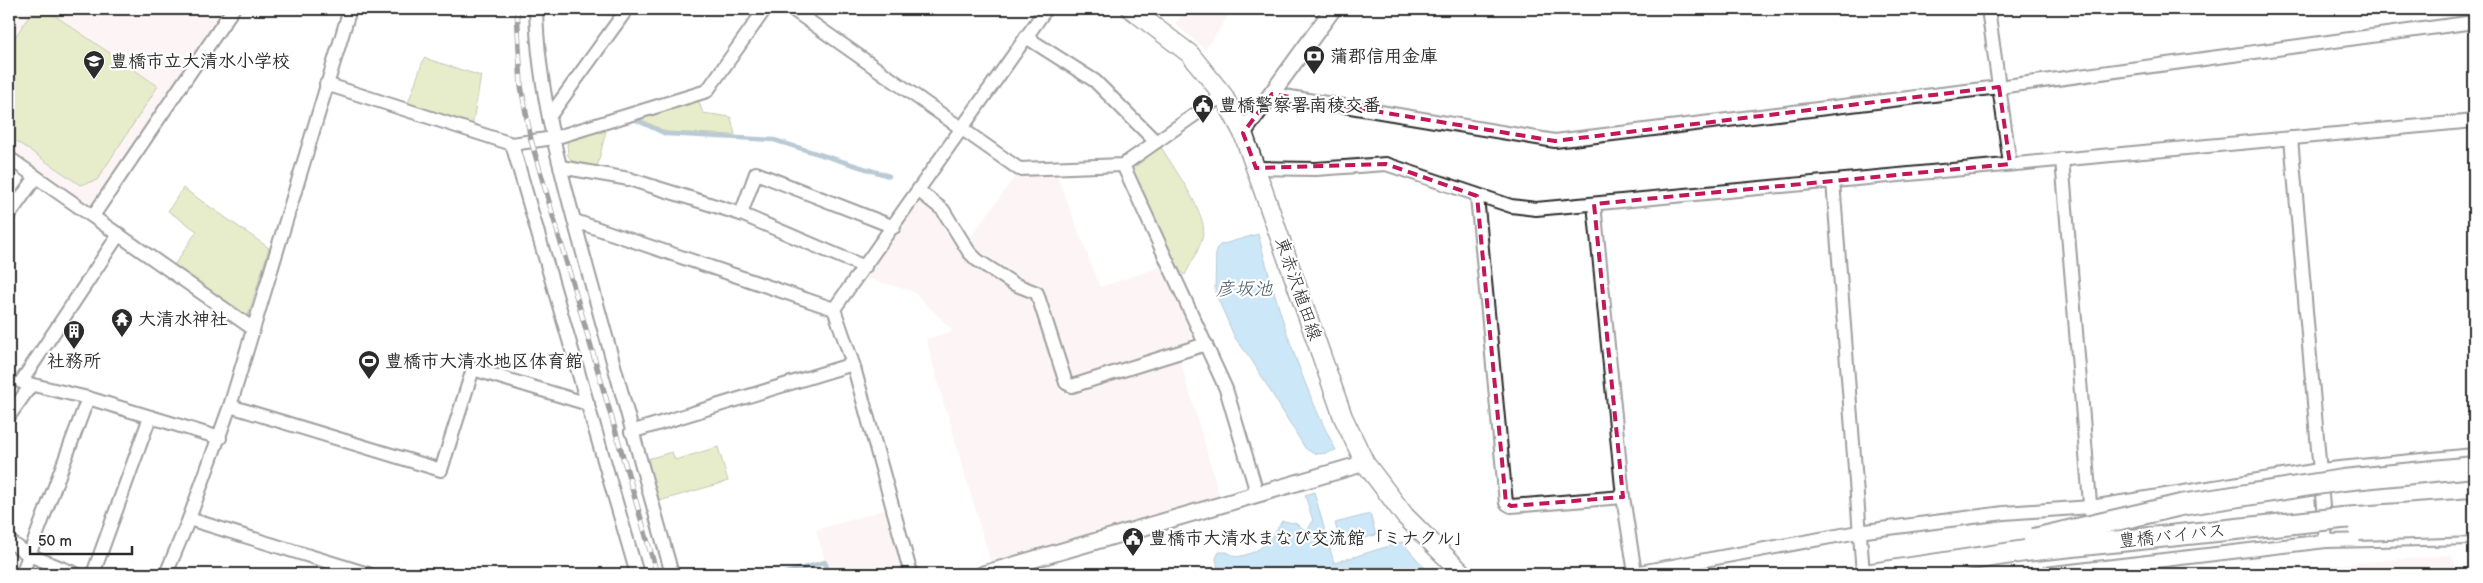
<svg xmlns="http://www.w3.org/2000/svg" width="2483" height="583" font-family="'Balsamiq Sans','Klee One',sans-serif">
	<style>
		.built { fill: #fae9e8 }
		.green { fill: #c9d88c; stroke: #7a825c }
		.water { fill: #8ecaee; stroke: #668aa0 }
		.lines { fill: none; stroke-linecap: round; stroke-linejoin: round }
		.stream { stroke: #668aa0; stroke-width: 4.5 }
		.minor-casing { stroke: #2b2b2b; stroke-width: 16 }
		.tertiary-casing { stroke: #2b2b2b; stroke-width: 19 }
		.secondary-casing { stroke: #2b2b2b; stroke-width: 21 }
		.minor { stroke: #fff; stroke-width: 12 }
		.tertiary { stroke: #fff; stroke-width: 15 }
		.secondary { stroke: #fff; stroke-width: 18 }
		.rail-casing { stroke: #2b2b2b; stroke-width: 5.5 }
		.rail { stroke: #fff; stroke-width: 4; stroke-dasharray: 11; stroke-linecap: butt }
		.trunk-bridge-casing { stroke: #2b2b2b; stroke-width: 24; stroke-linecap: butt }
		.trunk-bridge { stroke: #fff; stroke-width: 20 }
		.marked { fill: none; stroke: #c2185b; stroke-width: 4; stroke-dasharray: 10 6; stroke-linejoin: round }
		.labels { text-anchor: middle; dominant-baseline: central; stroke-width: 4.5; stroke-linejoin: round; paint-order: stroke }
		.poi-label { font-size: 18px; font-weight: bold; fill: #2b2b2b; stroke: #fff; text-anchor: start }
		.street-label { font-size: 18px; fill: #2b2b2b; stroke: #fff }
		.water-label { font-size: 19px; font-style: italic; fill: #495b66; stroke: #fff }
	</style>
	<rect width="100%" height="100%" fill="#fff"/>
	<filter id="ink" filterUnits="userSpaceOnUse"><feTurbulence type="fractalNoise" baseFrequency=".02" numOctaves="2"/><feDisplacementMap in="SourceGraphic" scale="10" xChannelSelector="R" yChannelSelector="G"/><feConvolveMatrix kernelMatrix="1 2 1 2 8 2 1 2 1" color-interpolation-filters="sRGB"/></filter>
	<g filter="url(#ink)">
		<g class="built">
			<polygon points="9,9 229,9 93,209 9,152"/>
			<polygon points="1186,9 1222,9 1230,14 1205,50 1175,24"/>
			<polygon points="1055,170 1100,287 1163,266 1192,337 1187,343 1073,378 1068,376 1039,284 1024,280 977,249 970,238 1019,171"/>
			<polygon points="920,199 935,209 961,249 1031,296 1060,391 1067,394 1180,360 1220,496 991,564 947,413 952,411 946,412 926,339 953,331 914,292 865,278"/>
			<polygon points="890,508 909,574 829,574 816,530"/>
			<polygon points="2451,555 2459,574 2223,574"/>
		</g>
		<g class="green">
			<polygon points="34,9 45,9 158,86 97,180 80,185 9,136 9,46"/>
			<polygon points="424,58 481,76 472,127 407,106"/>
			<polygon points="698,100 703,113 731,117 735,135 667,132 640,119 640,116"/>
			<polygon points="595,130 600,133 606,131 597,167 572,161 568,156 567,144 572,137"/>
			<path d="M1161 147C1173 167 1199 203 1203 225 1206 240 1191 262 1185 275L1172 265 1131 169Z"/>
			<polygon points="183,188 269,248 247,319 173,267 197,231 168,211"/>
			<polygon points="718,447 728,481 656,502 644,460 672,452 675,460"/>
		</g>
		<g class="water">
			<path d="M1258 234C1278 309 1300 382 1336 450 1324 454 1316 457 1305 448L1251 359 1235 338 1215 292 1216 249 1220 245Z"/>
			<path d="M1314 492 1334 563 1402 542 1430 574H1219L1216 558 1219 552H1227L1236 557C1261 553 1270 541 1282 521L1295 523 1307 531 1313 521 1305 495Z"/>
			<polygon points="1370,514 1376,535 1341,545 1335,523"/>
		</g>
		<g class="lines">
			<g class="stream">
				<polyline points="630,120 634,119 666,134 774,140 889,176"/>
				<polyline points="782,574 825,562 829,574"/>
			</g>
			<g class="minor-casing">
				<g id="minor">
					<path d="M536 9C538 97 564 183 587 268 615 370 643 472 672 574"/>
					<polyline points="792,9 1019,169 1123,165 1223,95"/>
					<polyline points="1988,9 2010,164"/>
					<polyline points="1026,37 1095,81 1156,142"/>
					<polyline points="326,84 512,144 554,138 707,91 765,9"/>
					<polyline points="1272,94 1555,141 1999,87 2474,22"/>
					<polyline points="549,117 627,9"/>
					<polyline points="2291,138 2326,541"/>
					<polyline points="512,144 637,574"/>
					<polyline points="9,158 252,328"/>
					<polyline points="2062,159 2091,516"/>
					<polyline points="1123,165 1226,389 1257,493"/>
					<polyline points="561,167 629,179 741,214 865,267"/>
					<polyline points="1256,168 1316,169 1386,164 1511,206 1536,209 2474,121"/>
					<polyline points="1833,181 1863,574"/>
					<polyline points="919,191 943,210 969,252 977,260 1014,284 1037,293 1066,383 1072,386 1206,344"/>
					<polyline points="1477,196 1506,503 1511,506 1623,497"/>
					<polyline points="1594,204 1623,497 1635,573"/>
					<polyline points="741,214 756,173 894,227"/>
					<polyline points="9,215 36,177"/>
					<polyline points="93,216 233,9"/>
					<polyline points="575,221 834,309"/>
					<polyline points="119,234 21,382 88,398 220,438"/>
					<polyline points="230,406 441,470 473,369 588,404"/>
					<polyline points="9,416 31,385"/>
					<polyline points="631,432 853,364"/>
					<polyline points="189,519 368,574"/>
					<polyline points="9,541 29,555 76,574"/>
					<polyline points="22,574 88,398"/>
					<polyline points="93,574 150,417"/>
					<polyline points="166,574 189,519 230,406 350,9"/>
					<polyline points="911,574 853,364 834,309 1046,9"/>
					<polyline points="1629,574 1858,532 2004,513 2091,507 2319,470 2474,455"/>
					<polyline points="2045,574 2326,541 2474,538"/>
				</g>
			</g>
			<g class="tertiary-casing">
				<g id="tertiary">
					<polyline points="1243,133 1333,9"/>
					<polyline points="983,574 1365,463"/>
				</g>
			</g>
			<g class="secondary-casing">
				<polyline id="secondary" points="1131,9 1190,54 1223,95 1243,133 1343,417 1365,463 1405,516 1463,574"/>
			</g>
			<use href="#minor" class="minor"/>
			<use href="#tertiary" class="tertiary"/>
			<use href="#secondary" class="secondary"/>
			<g class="rail-casing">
				<polyline id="rail" points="517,9 521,86 531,140 657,574"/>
			</g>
			<use href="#rail" class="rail"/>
			<g class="trunk-bridge-casing">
				<g id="trunk-bridge">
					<polyline points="2359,530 2474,526"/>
					<polyline points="2034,539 2181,505 2343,480 2474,467"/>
					<polyline points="1871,574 2025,551 2342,518 2474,509"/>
				</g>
			</g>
			<use href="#trunk-bridge" class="trunk-bridge"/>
		</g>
	</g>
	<path d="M0 0H2483V583H0ZM1999 87 2010 164 1594 204 1623 497 1511 506 1506 503 1477 196 1386 164 1256 168 1243 133 1272 94 1555 141Z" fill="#fff" fill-opacity=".55" fill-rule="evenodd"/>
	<path class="marked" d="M1999 87 2010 164 1594 204 1623 497 1511 506 1506 503 1477 196 1386 164 1256 168 1243 133 1272 94 1555 141Z"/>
	<defs>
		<g id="bank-pin" transform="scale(1.125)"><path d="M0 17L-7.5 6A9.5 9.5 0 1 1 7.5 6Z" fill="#2b2b2b" stroke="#fff"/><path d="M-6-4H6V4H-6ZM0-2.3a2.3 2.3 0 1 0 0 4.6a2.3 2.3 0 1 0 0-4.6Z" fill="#fff"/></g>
		<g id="school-pin" transform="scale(1.125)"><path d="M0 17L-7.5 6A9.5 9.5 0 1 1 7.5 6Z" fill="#2b2b2b" stroke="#fff"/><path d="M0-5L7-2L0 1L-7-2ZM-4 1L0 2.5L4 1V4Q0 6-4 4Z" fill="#fff"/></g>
		<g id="civic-pin" transform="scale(1.125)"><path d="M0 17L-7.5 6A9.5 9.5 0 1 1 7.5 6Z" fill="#2b2b2b" stroke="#fff"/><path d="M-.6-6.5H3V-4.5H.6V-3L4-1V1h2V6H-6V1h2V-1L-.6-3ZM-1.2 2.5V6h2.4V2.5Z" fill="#fff"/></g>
		<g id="temple-pin" transform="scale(1.125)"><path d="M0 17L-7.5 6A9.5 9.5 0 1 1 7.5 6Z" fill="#2b2b2b" stroke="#fff"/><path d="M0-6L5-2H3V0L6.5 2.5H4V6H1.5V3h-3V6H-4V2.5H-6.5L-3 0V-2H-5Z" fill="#fff"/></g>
		<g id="building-pin" transform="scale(1.125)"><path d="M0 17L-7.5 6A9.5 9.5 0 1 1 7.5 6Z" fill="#2b2b2b" stroke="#fff"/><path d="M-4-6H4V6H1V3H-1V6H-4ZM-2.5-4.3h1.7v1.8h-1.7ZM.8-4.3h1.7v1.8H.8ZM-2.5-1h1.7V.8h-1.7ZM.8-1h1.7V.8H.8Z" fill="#fff"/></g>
		<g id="stadium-pin" transform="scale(1.125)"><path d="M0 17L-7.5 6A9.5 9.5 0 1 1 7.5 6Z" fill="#2b2b2b" stroke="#fff"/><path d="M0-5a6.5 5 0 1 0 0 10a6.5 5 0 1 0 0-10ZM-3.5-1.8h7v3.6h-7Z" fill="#fff"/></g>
	</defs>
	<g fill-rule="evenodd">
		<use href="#bank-pin" x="1314" y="56"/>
		<use href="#school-pin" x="94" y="61"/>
		<use href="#civic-pin" x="1203" y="105"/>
		<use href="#temple-pin" x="122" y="319"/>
		<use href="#building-pin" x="74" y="331"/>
		<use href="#stadium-pin" x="369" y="361"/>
		<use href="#civic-pin" x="1133" y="538"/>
	</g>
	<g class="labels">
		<g class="poi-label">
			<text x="1330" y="56">蒲郡信用金庫</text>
			<text x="110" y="61">豊橋市立大清水小学校</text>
			<text x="1219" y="105">豊橋警察署南稜交番</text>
			<text x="138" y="319">大清水神社</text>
			<text x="74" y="361" text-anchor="middle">社務所</text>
			<text x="385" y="361">豊橋市大清水地区体育館</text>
			<text x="1149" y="538">豊橋市大清水まなび交流館「ミナクル」</text>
		</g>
		<g class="street-label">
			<text transform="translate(1298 289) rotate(71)">東赤沢植田線</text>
			<text transform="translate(2172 536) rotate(-6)">豊橋バイパス</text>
		</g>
		<g class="water-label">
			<text x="1244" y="289">彦坂池</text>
		</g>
	</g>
	<rect width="2483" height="583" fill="none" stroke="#fff" stroke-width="30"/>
	<rect x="15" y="15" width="2453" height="553" fill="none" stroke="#2b2b2b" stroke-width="2" filter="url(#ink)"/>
	<path d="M30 546v8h102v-8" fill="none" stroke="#2b2b2b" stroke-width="2.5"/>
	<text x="38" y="546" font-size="15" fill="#2b2b2b" stroke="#ffffff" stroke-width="4" paint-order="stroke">50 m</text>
</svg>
